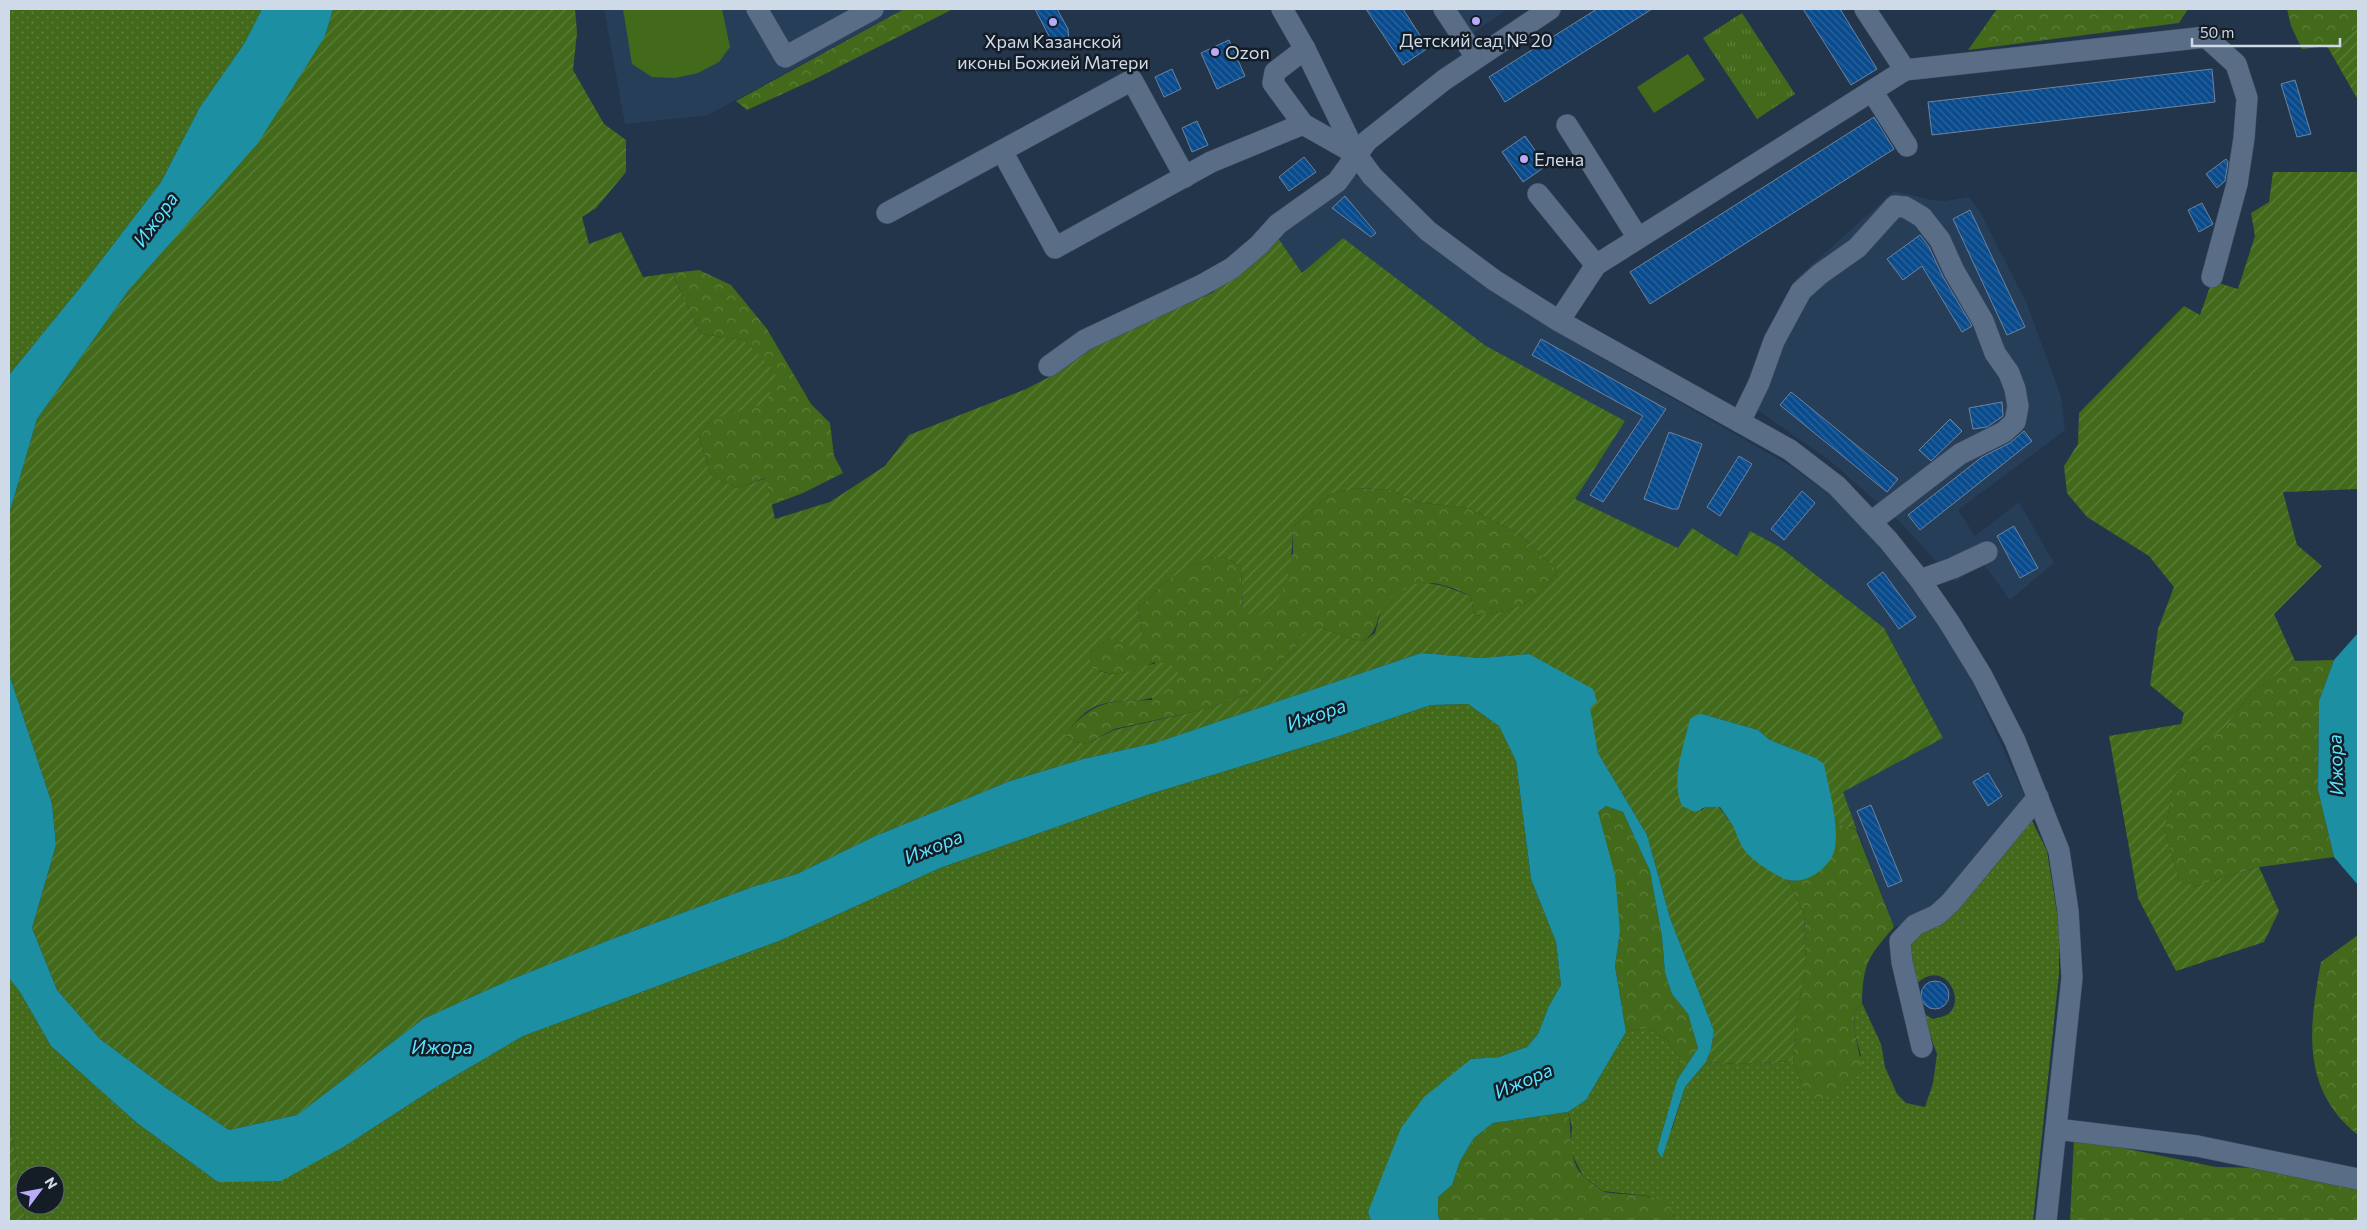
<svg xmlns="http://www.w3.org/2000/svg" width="2367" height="1230" font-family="Commissioner,sans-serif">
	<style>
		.built { fill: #273e59 }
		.grass { fill: url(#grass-dots); fill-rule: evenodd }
		.forest { fill: url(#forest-crowns) }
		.park { fill: url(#park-tufts) }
		.garden { fill: url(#garden-furrows); fill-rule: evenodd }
		.pitch { fill: #426a1a }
		.water { fill: #1d8fa3 }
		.building { fill: url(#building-back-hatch); stroke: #6e839d }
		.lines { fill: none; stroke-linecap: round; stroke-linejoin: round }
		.minor-casing { stroke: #425164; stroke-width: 22 }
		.minor { stroke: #596d86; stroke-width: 21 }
		.poi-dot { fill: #b8abf7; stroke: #141c26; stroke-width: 2 }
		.labels { text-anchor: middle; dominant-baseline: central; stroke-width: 5; stroke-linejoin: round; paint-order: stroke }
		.poi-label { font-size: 18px; fill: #cedae8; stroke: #141c26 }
		.water-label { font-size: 19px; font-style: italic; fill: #5be4ff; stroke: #141c26 }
	</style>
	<defs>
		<pattern id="grass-dots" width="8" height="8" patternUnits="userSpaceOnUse" patternTransform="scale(1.25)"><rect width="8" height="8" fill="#426a1a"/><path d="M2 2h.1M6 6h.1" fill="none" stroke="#5c7f3b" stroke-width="1.8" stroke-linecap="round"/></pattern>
		<pattern id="forest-crowns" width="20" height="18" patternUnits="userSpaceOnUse" patternTransform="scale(1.25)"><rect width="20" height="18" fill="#426a1a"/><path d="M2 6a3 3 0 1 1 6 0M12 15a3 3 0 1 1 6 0" fill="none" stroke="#5c7f3b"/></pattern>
		<pattern id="park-tufts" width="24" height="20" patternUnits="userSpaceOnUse" patternTransform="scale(1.25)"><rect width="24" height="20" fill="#426a1a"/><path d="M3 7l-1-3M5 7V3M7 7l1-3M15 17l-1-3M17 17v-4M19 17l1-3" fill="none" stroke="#5c7f3b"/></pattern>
		<pattern id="garden-furrows" width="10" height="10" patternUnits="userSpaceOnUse" patternTransform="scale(1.25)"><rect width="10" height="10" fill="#426a1a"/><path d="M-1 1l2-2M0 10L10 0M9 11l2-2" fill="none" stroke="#5c7f3b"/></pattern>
		<pattern id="building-back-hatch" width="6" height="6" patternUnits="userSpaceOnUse" patternTransform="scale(1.25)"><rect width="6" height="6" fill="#094b8c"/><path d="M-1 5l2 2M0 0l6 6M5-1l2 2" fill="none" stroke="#2c649c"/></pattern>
	</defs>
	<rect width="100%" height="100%" fill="#23354b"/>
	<g class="built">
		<polygon points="604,9 904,9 708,115 625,124"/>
		<polygon points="1455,9 1508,9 1471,34"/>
		<polygon points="1356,175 1427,244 1503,298 1619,368 1789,465 1844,505 1928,605 1967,670 2027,801 1969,875 1915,920 1894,927 1843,792 1943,738 1884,628 1780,547 1750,531 1737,556 1692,529 1678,548 1574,499 1624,421 1486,346 1343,238 1302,273 1278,238"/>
		<polygon points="1894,191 1932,200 1945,201 1969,197 1980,212 2027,304 2061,397 2065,430 1958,510 1975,536 2019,502 2054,563 2010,600 1983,563 1955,582 1902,524 1829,460 1742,399 1796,279"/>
	</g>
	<g class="grass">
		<polygon points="9,9 262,9 244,44 200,107 161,182 83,284 9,375"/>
		<path d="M1468 704 1499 726 1516 761 1531 879 1556 942 1561 985 1549 1006 1538 1034 1527 1047 1499 1057 1471 1059 1368 1212 1371 1221H25L9 1112V978L20 992 51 1046 137 1123 218 1182 345 1146 433 1089 523 1036 779 941 940 868 1147 795 1333 738 1431 705ZM25 1175H55V1205H25Z"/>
		<path d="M2029 815 2047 851 2059 925V974L2033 1221H1674V1215L1649 1196 1603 1191 1583 1176 1570 1150 1572 1128 1568 1112 1586 1100 1626 1032 1647 1028 1667 1040 1680 1059 1677 1080 1657 1150 1672 1129 1685 1087 1706 1062 1737 1064 1793 1061 1804 1090 1861 1056 1855 1034 1854 1013 1862 1003 1881 1044 1885 1067 1897 1094 1906 1103 1925 1107 1933 1083 1937 1054 1922 1013 1933 1019C1939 1017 1947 1017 1951 1011 1965 995 1940 956 1914 987L1910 948 1919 929Z"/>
	</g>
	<g class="forest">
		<polygon points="904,9 953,9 813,80 747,110 736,101"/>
		<polygon points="1997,9 2188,9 2179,23 1968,50"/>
		<polygon points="2287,9 2358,9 2358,29 2327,46 2302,49 2291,26"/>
		<polygon points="699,270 731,285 767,329 811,404 830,423 834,456 843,473 803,493 771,505 765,478 737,488 711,475 699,437 712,419 743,340 701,334 672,273"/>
		<path d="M1358 488 1392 490 1416 502 1468 508 1521 535 1558 571C1531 606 1517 611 1474 616L1471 596C1459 590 1441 582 1427 583 1416 584 1386 598 1382 609 1375 624 1378 630 1364 641L1350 639 1323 628 1299 639 1293 652 1283 659 1253 691 1238 699 1197 711 1114 729 1087 744 1074 742 1065 734C1095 700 1108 701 1152 700L1155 662C1132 672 1113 679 1090 667V654L1109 638 1143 637 1138 607C1149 600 1155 592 1164 583 1170 578 1178 574 1184 570 1206 557 1219 550 1241 567L1243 611 1293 554V527L1330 494Z"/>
		<polygon points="2334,660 2319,701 2318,790 2334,857 2259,867 2197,886 2179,880 2165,831 2175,776 2188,758 2226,726 2251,693 2295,661"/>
		<polygon points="1606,806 1623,812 1650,871 1662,937 1665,973 1672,994 1688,1014 1698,1048 1677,1080 1680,1059 1667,1040 1647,1028 1626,1032 1615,966 1620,931 1598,812"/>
		<path d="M1835 822 1856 830 1894 927C1868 957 1863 963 1862 1003L1854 1013 1855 1034 1863 1072 1844 1088 1819 1101 1804 1090 1793 1061 1797 1012 1806 967 1804 914 1788 880 1796 881 1833 854Z"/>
		<path d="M2358 935V1135C2300 1089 2309 1027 2321 962Z"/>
		<path d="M1568 1112C1573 1134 1567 1155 1581 1174 1585 1178 1600 1190 1605 1192 1626 1197 1676 1189 1674 1221H1440L1438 1215V1197L1452 1185 1460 1161 1474 1138 1493 1123Z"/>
		<polygon points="2074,1138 2216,1167 2259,1168 2358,1183 2358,1221 2070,1221"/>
	</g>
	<polygon class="park" points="1742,13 1795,94 1757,119 1703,38"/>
	<g class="garden">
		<path d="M333 9H575L577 33 573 70 604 124 626 140V172L596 208 582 217 589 244 621 232 643 277 672 273 701 334 743 340 776 372 767 403 712 419 699 437 711 475 737 488 766 478 775 519 830 502 885 466 909 435 1026 389 1059 372 1103 341 1212 293 1278 238 1302 273 1343 238 1486 346 1625 421 1575 499 1678 548 1692 528 1737 556 1750 531 1780 547 1884 628 1943 738 1843 792 1857 830 1835 822 1816 758 1770 740 1758 730 1702 714 1701 811 1706 807H1719L1732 824 1747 853 1764 867 1788 880 1804 914 1806 967 1797 1012 1793 1061 1737 1064 1706 1062 1711 1049 1714 1031 1670 918 1647 835 1598 753 1589 708 1529 654 1481 658 1421 653 1155 743 1083 759 1010 781 873 837 797 874 755 886 612 939 505 982 423 1019 297 1115 229 1130 166 1088 100 1039 57 990 32 928 56 845 52 804 9 674V514L37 419 128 291 325 36ZM1358 488 1392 490 1416 502 1468 508 1521 535 1558 571C1531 606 1517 611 1474 616L1471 596 1444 586 1427 583 1414 584 1391 597 1382 607 1375 633 1364 641 1350 639 1323 628 1309 631 1299 639 1293 652 1283 659 1253 691 1238 699 1197 711 1114 730 1087 744 1074 742 1065 734C1074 724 1082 713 1094 707 1126 693 1161 713 1178 673L1169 663C1137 660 1125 685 1090 667V654L1109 638 1136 647 1143 637 1138 607C1149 600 1155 592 1164 583 1170 578 1178 574 1184 570 1206 557 1219 550 1241 567L1243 611 1254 617C1290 603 1292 561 1293 527L1330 494Z"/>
		<polygon points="2358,29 2358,100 2327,46"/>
		<polygon points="2273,172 2358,172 2358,489 2283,492 2297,545 2322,566 2274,614 2295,661 2251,693 2226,726 2188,758 2175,776 2165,831 2179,880 2197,886 2259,867 2279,911 2264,942 2176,971 2138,898 2109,736 2181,724 2184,713 2150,685 2158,629 2174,587 2149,556 2087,517 2067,493 2064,466 2078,444 2079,413 2184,306 2200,315 2212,281 2238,289 2255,236 2251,213 2269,202"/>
		<polygon points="9,1112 25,1221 9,1221"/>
	</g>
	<g class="pitch">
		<polygon points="623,9 722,9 730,47 719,62 698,73 675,78 652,77 632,64"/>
		<polygon points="1688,54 1705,80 1654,113 1637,87"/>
	</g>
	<g class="water">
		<polygon points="262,9 333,9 325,36 258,143 128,291 37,419 9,514 9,375 83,284 161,182 200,107 244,44"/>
		<polygon points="2358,633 2358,885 2334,857 2318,790 2319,701 2334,660"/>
		<polygon points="1421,653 1481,658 1529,654 1593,689 1597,702 1590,708 1598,753 1647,835 1670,918 1714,1031 1711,1049 1706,1062 1685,1087 1662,1158 1657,1150 1677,1080 1698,1048 1688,1014 1672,994 1665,973 1662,937 1650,871 1623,812 1606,806 1598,812 1615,875 1620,931 1615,966 1626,1032 1586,1100 1568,1112 1493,1123 1474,1138 1460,1161 1452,1185 1438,1197 1438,1215 1440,1221 1371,1221 1368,1212 1401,1128 1424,1097 1471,1059 1499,1057 1527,1047 1538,1034 1549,1006 1561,985 1556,942 1531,879 1516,761 1499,726 1468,704 1431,705 1333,738 1147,795 940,868 779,941 523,1036 433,1089 345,1146 281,1181 218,1182 137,1123 51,1046 20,992 9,978 9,674 52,804 56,845 32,928 57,990 100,1039 166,1088 229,1130 297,1115 423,1019 505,982 612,939 755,886 797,874 873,837 1010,781 1083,759 1155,743"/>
		<path d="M1702 714 1758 730 1770 740 1816 758 1824 764C1829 791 1839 821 1835 848 1832 866 1807 885 1788 880 1779 878 1753 861 1747 853 1740 846 1737 834 1733 826 1729 819 1724 813 1720 807H1706L1695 812 1682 806C1670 779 1684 746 1690 719L1696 715Z"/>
	</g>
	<g class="building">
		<polygon points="1035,9 1057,9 1068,29 1069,42 1058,47 1049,36"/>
		<polygon points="1366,9 1403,9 1428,48 1403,65"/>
		<polygon points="1597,9 1652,9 1505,102 1489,77"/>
		<polygon points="1803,9 1840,9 1877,69 1851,85"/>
		<polygon points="1229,40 1245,76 1217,89 1201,53"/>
		<polygon points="1172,69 1181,89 1164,97 1155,77"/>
		<polygon points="2212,69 2215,102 1932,135 1928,102"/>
		<polygon points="2295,80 2311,134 2297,137 2281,84"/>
		<polygon points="1874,117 1894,149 1650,304 1630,272"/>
		<polygon points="1197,121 1208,145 1192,152 1182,128"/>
		<polygon points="1525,136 1546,166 1523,182 1502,152"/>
		<polygon points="1304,157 1316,172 1289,191 1279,177"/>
		<polygon points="2226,159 2228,162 2225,181 2217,188 2206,174"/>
		<polygon points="1345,196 1376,233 1371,237 1332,208"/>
		<polygon points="2202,203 2213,224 2199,232 2188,210"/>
		<polygon points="1970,210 2025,327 2007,335 1953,219"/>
		<polygon points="1920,235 1929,247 1943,277 1972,326 1962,332 1922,266 1903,280 1887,259"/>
		<polygon points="1541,339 1666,409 1603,502 1590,495 1643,416 1532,355"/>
		<polygon points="1791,392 1898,479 1887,492 1780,405"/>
		<polygon points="2002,402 2003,416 1987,427 1973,429 1969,408"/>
		<polygon points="1950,419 1962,431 1931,461 1919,450"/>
		<polygon points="2024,431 2032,441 1920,530 1908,515 1982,457 2010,443"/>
		<polygon points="1669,432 1702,444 1678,509 1672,509 1644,499"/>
		<polygon points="1739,456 1752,464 1720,516 1707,507"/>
		<polygon points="1802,491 1815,503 1784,540 1771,529"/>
		<polygon points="2014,526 2038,568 2020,578 1997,536"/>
		<polygon points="1883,572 1916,617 1899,629 1867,584"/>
		<polygon points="1988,773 2002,796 1988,806 1973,782"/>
		<polygon points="1871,805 1902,881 1888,887 1857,811"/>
		<circle cx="1935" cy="995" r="14"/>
	</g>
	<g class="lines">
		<g class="minor-casing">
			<g id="minor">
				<polyline points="757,9 785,57 873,9"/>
				<polyline points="1282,9 1305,49 1356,154 1372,176 1428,231 1494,280 1559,321 1790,450 1837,486 1888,540 1920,580 1949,622 1982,676 2015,741 2059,851 2068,911 2072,978 2046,1221"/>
				<polyline points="1444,9 1476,57"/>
				<polyline points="1305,49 1275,72 1273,83 1303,124 1356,154"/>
				<polyline points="1905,70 2206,37 2236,64 2247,98 2244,138 2237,184 2212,277"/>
				<polyline points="1872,91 1907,146"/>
				<polyline points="1567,125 1638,238"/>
				<polyline points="1002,151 1055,248 1211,162 1303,124"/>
				<polyline points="1538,194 1596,265"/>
				<polyline points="887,213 1132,80 1185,177"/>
				<polyline points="1559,321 1596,265 1905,70 1865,9"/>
				<polyline points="1049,366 1085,340 1202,285 1232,268 1259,245 1278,224 1337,182 1367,141 1444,80 1550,9"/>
				<polyline points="1740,422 1759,383 1774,341 1801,291 1820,274 1857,248 1895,206 1905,207 1922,217 1940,240 1954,271 1983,321 1995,353 2009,373 2015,389 2018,406 2015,422 2004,432 1960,454 1871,522"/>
				<polyline points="1920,580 1953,568 1987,552"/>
				<polyline points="1922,1047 1902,962 1900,941 1915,925 1937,915 1951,902 2038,797"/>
				<polyline points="2056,1129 2197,1146 2358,1179"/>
			</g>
		</g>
		<use href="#minor" class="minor"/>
	</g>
	<g class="poi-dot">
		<circle cx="1476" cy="21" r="5"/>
		<circle cx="1053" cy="22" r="5"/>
		<circle cx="1215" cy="52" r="5"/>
		<circle cx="1524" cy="159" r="5"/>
	</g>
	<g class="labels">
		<g class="poi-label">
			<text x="1476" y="40">Детский сад № 20</text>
			<text x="1053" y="41">Храм Казанской<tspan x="1053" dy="21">иконы Божией Матери</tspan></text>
			<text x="1225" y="52" text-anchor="start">Ozon</text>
			<text x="1534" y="159" text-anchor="start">Елена</text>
		</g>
		<g class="water-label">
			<text transform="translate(155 219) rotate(-54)">Ижора</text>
			<text transform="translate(1316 714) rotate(-19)">Ижора</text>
			<text transform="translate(2335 765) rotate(-92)">Ижора</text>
			<text transform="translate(933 846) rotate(-22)">Ижора</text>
			<text x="442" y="1046">Ижора</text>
			<text transform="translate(1523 1080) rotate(-23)">Ижора</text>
		</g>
	</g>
	<rect width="2367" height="1230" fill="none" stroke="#cedae8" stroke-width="20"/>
	<g transform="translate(40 1190) rotate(58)"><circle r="24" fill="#141c26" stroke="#5e6874"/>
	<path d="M0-4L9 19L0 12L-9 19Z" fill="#b8abf7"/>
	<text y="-8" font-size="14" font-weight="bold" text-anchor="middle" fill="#cedae8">N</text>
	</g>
	<path d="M2192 38v8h148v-8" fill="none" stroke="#cedae8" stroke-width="2.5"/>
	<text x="2200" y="38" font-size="15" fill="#cedae8" stroke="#141c26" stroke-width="4" paint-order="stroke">50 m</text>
</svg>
